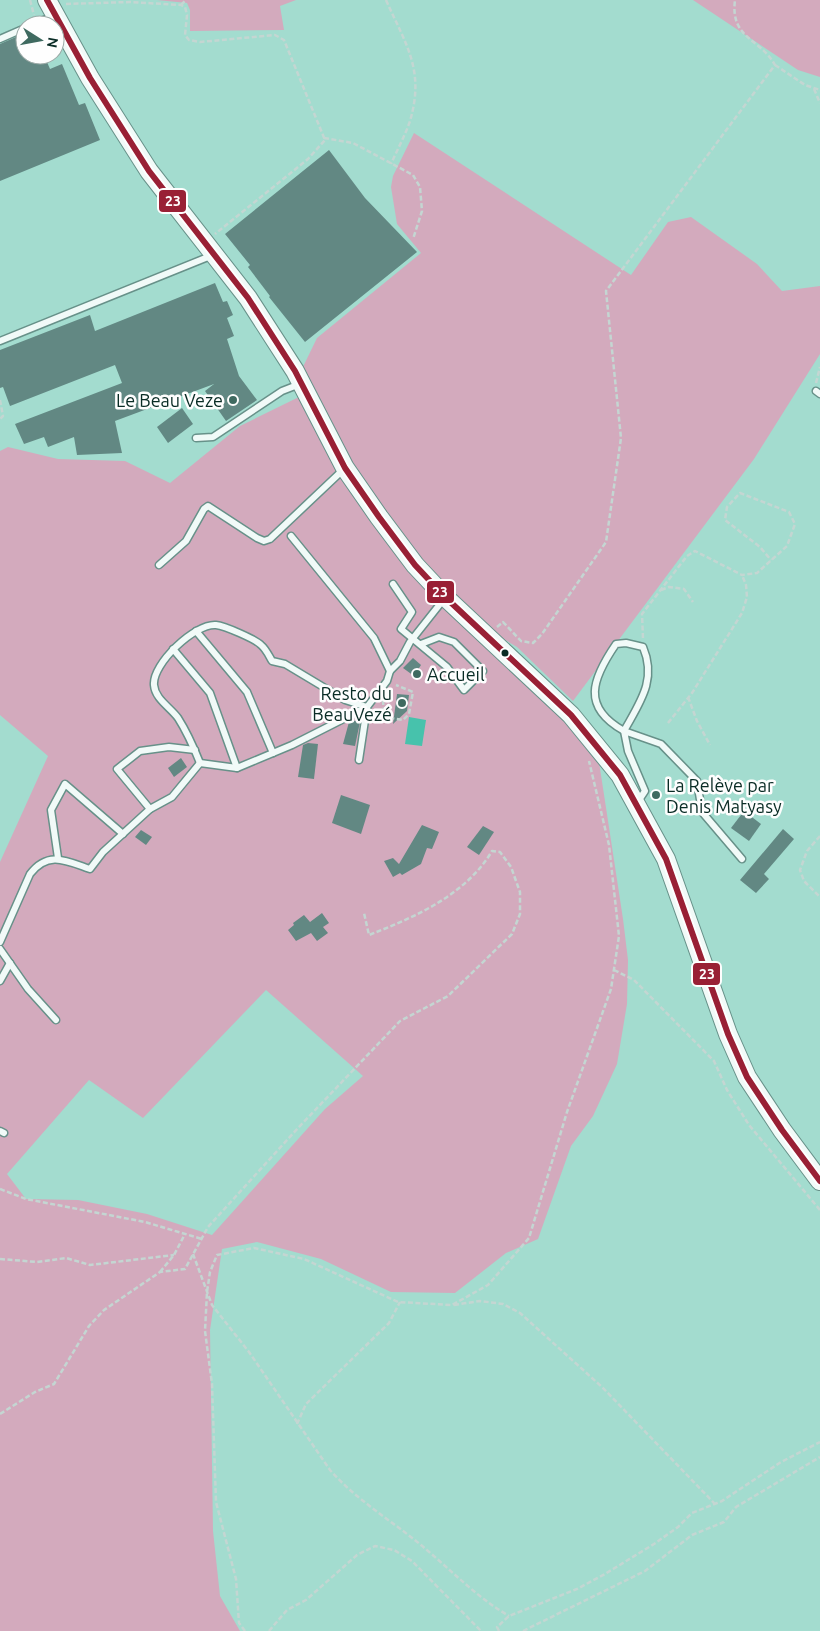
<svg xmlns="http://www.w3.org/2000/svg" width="820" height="1631" font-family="Ubuntu,sans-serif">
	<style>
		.forest { fill: #d3aabd; fill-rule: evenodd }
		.water { fill: #47c2ac }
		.building { fill: #628883 }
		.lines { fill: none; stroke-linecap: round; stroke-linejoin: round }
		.service-casing { stroke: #679189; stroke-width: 9 }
		.secondary-casing { stroke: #679189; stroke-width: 20 }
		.path { stroke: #c4d6d2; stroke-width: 2.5; stroke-dasharray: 5 2.5; stroke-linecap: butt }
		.service { stroke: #f1faf8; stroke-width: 6 }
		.secondary { stroke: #f1faf8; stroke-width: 18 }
		.bus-1-casing { stroke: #fefefe; stroke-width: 10 }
		.bus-1 { stroke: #992035; stroke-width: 6 }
		.poi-dot { fill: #3f6a60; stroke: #fefefe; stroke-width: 2 }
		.bus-dot { fill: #092c25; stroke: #fefefe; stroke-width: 2 }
		.labels { text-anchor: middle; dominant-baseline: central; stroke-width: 5; stroke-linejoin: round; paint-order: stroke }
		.poi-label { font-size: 18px; fill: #092c25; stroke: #fefefe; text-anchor: end }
		.line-badge { stroke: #fefefe; stroke-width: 2 }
		.badge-label { font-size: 14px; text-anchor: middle; font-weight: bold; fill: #fff }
	</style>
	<rect width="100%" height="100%" fill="#a3dccf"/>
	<g class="forest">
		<polygon points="157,0 296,0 280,6 284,30 190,31 190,10 187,3"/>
		<polygon points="693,0 820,0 820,77 798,70"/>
		<polygon points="414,133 631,275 668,222 691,217 757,264 782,291 820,286 820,354 754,459 573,701 517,647 485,628 417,560 353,470 300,373 317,338 421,253 397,224 391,187 393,176"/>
		<path d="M301 396 349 483 552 706 599 762 623 919 628 960 627 1004 617 1064 593 1116 571 1146 538 1239 506 1253 455 1293 391 1292 321 1259 257 1242 222 1249 210 1330 213 1531 220 1596 240 1631H0V862L48 756 0 715V451L8 447 58 459 125 461 170 483 240 426ZM266 990 363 1076 325 1109 212 1235 147 1214 78 1200 26 1199 7 1174 89 1080 143 1118Z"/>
	</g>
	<polygon class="water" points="409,717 426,720 422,746 405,744"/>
	<g class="building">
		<polygon points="25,33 25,55 44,55 50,69 62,64 79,105 85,103 100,140 0,181 0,44"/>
		<polygon points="329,150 365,198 417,252 305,342 269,297 270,296 248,267 250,265 225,234"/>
		<polygon points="215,283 223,302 227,301 233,315 227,318 234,336 227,339 239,376 257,400 226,421 205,391 214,384 115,421 122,453 77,455 74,437 48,447 44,437 24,444 15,424 122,383 115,365 10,406 3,387 0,388 0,350 90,315 95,331"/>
		<polygon points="182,408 193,424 168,443 157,427"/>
		<polygon points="413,658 421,665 414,676 403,668"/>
		<polygon points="397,694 409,695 407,711 393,724"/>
		<polygon points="352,720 360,722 355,746 343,744 349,722"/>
		<polygon points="308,743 318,744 314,779 298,777 303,745"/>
		<polygon points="181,758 187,767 174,777 168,768"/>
		<polygon points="341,795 370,805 361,834 332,823"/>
		<polygon points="744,811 761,824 749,841 731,828"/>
		<polygon points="422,825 439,832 432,849 427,848 421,864 402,875 400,873 393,877 384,861 393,858 399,864"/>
		<polygon points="483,826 494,832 479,855 467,847"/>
		<polygon points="783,829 794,839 764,874 769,879 756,893 740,880"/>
		<polygon points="141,830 152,837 146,845 135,837"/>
		<polygon points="322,913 329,923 323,927 328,933 317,941 311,933 296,941 288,930 294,925 293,923 304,915 310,922"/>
	</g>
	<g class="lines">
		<g class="service-casing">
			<g id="service">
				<polyline points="31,25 54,16"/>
				<polyline points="0,39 25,28"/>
				<polyline points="0,341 213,255"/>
				<polyline points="816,391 820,394"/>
				<polyline points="196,438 213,437 282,391 300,384"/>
				<polyline points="291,536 374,638 390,671 387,681 367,707 359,760"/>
				<polyline points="159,565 186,541 204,509 208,506 257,538 264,541 270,539 344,469"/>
				<polyline points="393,584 412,612 401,629 447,667 464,690 483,671 454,642 439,637 421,644"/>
				<polyline points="196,631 247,692 273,753"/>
				<path d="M626 643 643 647C657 680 640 702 624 731 581 707 592 679 616 644Z"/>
				<polyline points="173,649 210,693 237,768"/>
				<polyline points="390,671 400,661 410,642 444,599"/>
				<path d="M200 763C194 748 187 732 178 718 170 707 155 699 154 685 152 664 195 623 216 625 225 626 255 639 261 645 266 649 269 656 272 661L285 664 345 700 367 707"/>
				<polyline points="200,763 237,768 292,745 367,707"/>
				<polyline points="637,803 645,791 628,751 624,731 661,744 697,781 702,812 742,859"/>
				<polyline points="150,809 117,769 140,751 169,747 195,750"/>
				<polyline points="58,858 51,810 65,784 123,834"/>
				<path d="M0 942 30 874C48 850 67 861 90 869L103 852 150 809 172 797 200 763"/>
				<polyline points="0,949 28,989 56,1020"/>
				<polyline points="0,981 10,963"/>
				<polyline points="0,1131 4,1133"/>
			</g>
		</g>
		<g class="secondary-casing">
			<polyline id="secondary" points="47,0 90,78 149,171 248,298 295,371 345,468 379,517 415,565 445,597 571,715 620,775 666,859 728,1034 747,1077 782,1130 820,1181"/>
		</g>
		<g class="path">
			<polyline points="30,0 34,15"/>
			<path d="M386 0C406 45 425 70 410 121 405 136 397 150 391 164"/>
			<polyline points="66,4 130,2 181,5 185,7 187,15 185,35 189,40 200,42 275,35 284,40 325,140 308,159 215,234"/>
			<polyline points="181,5 186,0"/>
			<polyline points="775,65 805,85 820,90"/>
			<polyline points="814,89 820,103"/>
			<polyline points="324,138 353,143 413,175 420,187 422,211 413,239"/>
			<polyline points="816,383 820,367"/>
			<polyline points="0,400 3,416 0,419"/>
			<polyline points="661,590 669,587 684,589 693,602"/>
			<path d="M497 627 503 622 521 641 533 643 542 634 606 542 621 438 606 291 775 65C760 38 730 39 735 0"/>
			<polyline points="643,638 642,614 687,556 695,551 742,575 757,573 787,546 795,524 789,512 740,493 727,507 725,520 760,547 771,560"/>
			<polyline points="688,697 697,721 710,745"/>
			<polyline points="383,700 384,717 403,720 409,714 413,692 396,685"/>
			<polyline points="668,723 692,693 742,613 747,597 746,585 742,575"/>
			<polyline points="820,836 807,851 800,870 804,881 820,897"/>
			<polyline points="614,970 634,980 714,1061 727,1090 749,1125 820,1210"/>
			<polyline points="0,1189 26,1199 145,1222 202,1239"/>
			<path d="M193 1254 212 1305 249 1352 330 1470C358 1502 396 1523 428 1551 455 1574 478 1598 509 1616"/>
			<polyline points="0,1259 37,1262 66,1258 90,1265 174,1255"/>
			<polyline points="160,1272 174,1255 185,1234"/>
			<polyline points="454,1305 480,1301 503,1304 520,1313 602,1387 715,1504"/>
			<path d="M0 1414 35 1392 54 1384 89 1326 104 1310 160 1272 185 1269 208 1227 298 1128 400 1021 448 996 512 934 520 914V892L511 867 500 852 492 851C466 895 415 917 369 935L364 913"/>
			<polyline points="297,1424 306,1404 389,1323 400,1302"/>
			<polyline points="245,1631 239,1623 236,1579 216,1502 212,1384 205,1331 207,1292 210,1272 217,1255 254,1248 304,1259 398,1302 452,1305 488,1285 529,1238 567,1112 611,989 619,936 609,845 589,761"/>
			<polyline points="269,1631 287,1610 306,1600 357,1555 375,1546 394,1550 412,1561 481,1631"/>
			<polyline points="499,1631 497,1627 509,1616 577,1589 605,1574 654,1544 678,1527 692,1513 722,1501 781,1462 820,1442"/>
			<polyline points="523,1631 645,1571 692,1535 724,1522 736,1507 820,1457"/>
		</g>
		<use href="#service" class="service"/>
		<use href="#secondary" class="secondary"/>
		<g class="bus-1-casing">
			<polyline id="bus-1" points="47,0 90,78 149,171 248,298 295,371 345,468 379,517 415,565 445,597 571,715 620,775 666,859 728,1034 747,1077 782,1130 820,1181"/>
		</g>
		<use href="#bus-1" class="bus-1"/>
	</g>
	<g class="poi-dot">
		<circle cx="233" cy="400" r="5"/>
		<circle cx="417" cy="674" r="5"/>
		<circle cx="402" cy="703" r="5"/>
		<circle cx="656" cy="795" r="5"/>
	</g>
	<circle class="bus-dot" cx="505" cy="653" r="4.5"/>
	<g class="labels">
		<g class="poi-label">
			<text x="223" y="400">Le Beau Veze</text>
			<text x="427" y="674" text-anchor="start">Accueil</text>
			<text x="392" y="693">Resto du<tspan x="392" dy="21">BeauVezé</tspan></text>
			<text x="666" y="785" text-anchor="start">La Relève par<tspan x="666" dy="21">Denis Matyasy</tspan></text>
		</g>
	</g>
	<g class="line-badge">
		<rect x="158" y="189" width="29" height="24" rx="5" fill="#992035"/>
		<rect x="426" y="580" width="29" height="24" rx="5" fill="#992035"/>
		<rect x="692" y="962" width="29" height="24" rx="5" fill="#992035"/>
	</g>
	<g class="badge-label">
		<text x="173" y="206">23</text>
		<text x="440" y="597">23</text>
		<text x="707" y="979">23</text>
	</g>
	<g transform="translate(40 40) rotate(101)"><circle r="24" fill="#fefefe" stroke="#9caaa7"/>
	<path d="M0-4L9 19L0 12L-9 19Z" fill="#3f6a60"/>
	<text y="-8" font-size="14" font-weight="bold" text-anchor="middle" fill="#092c25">N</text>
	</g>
</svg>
